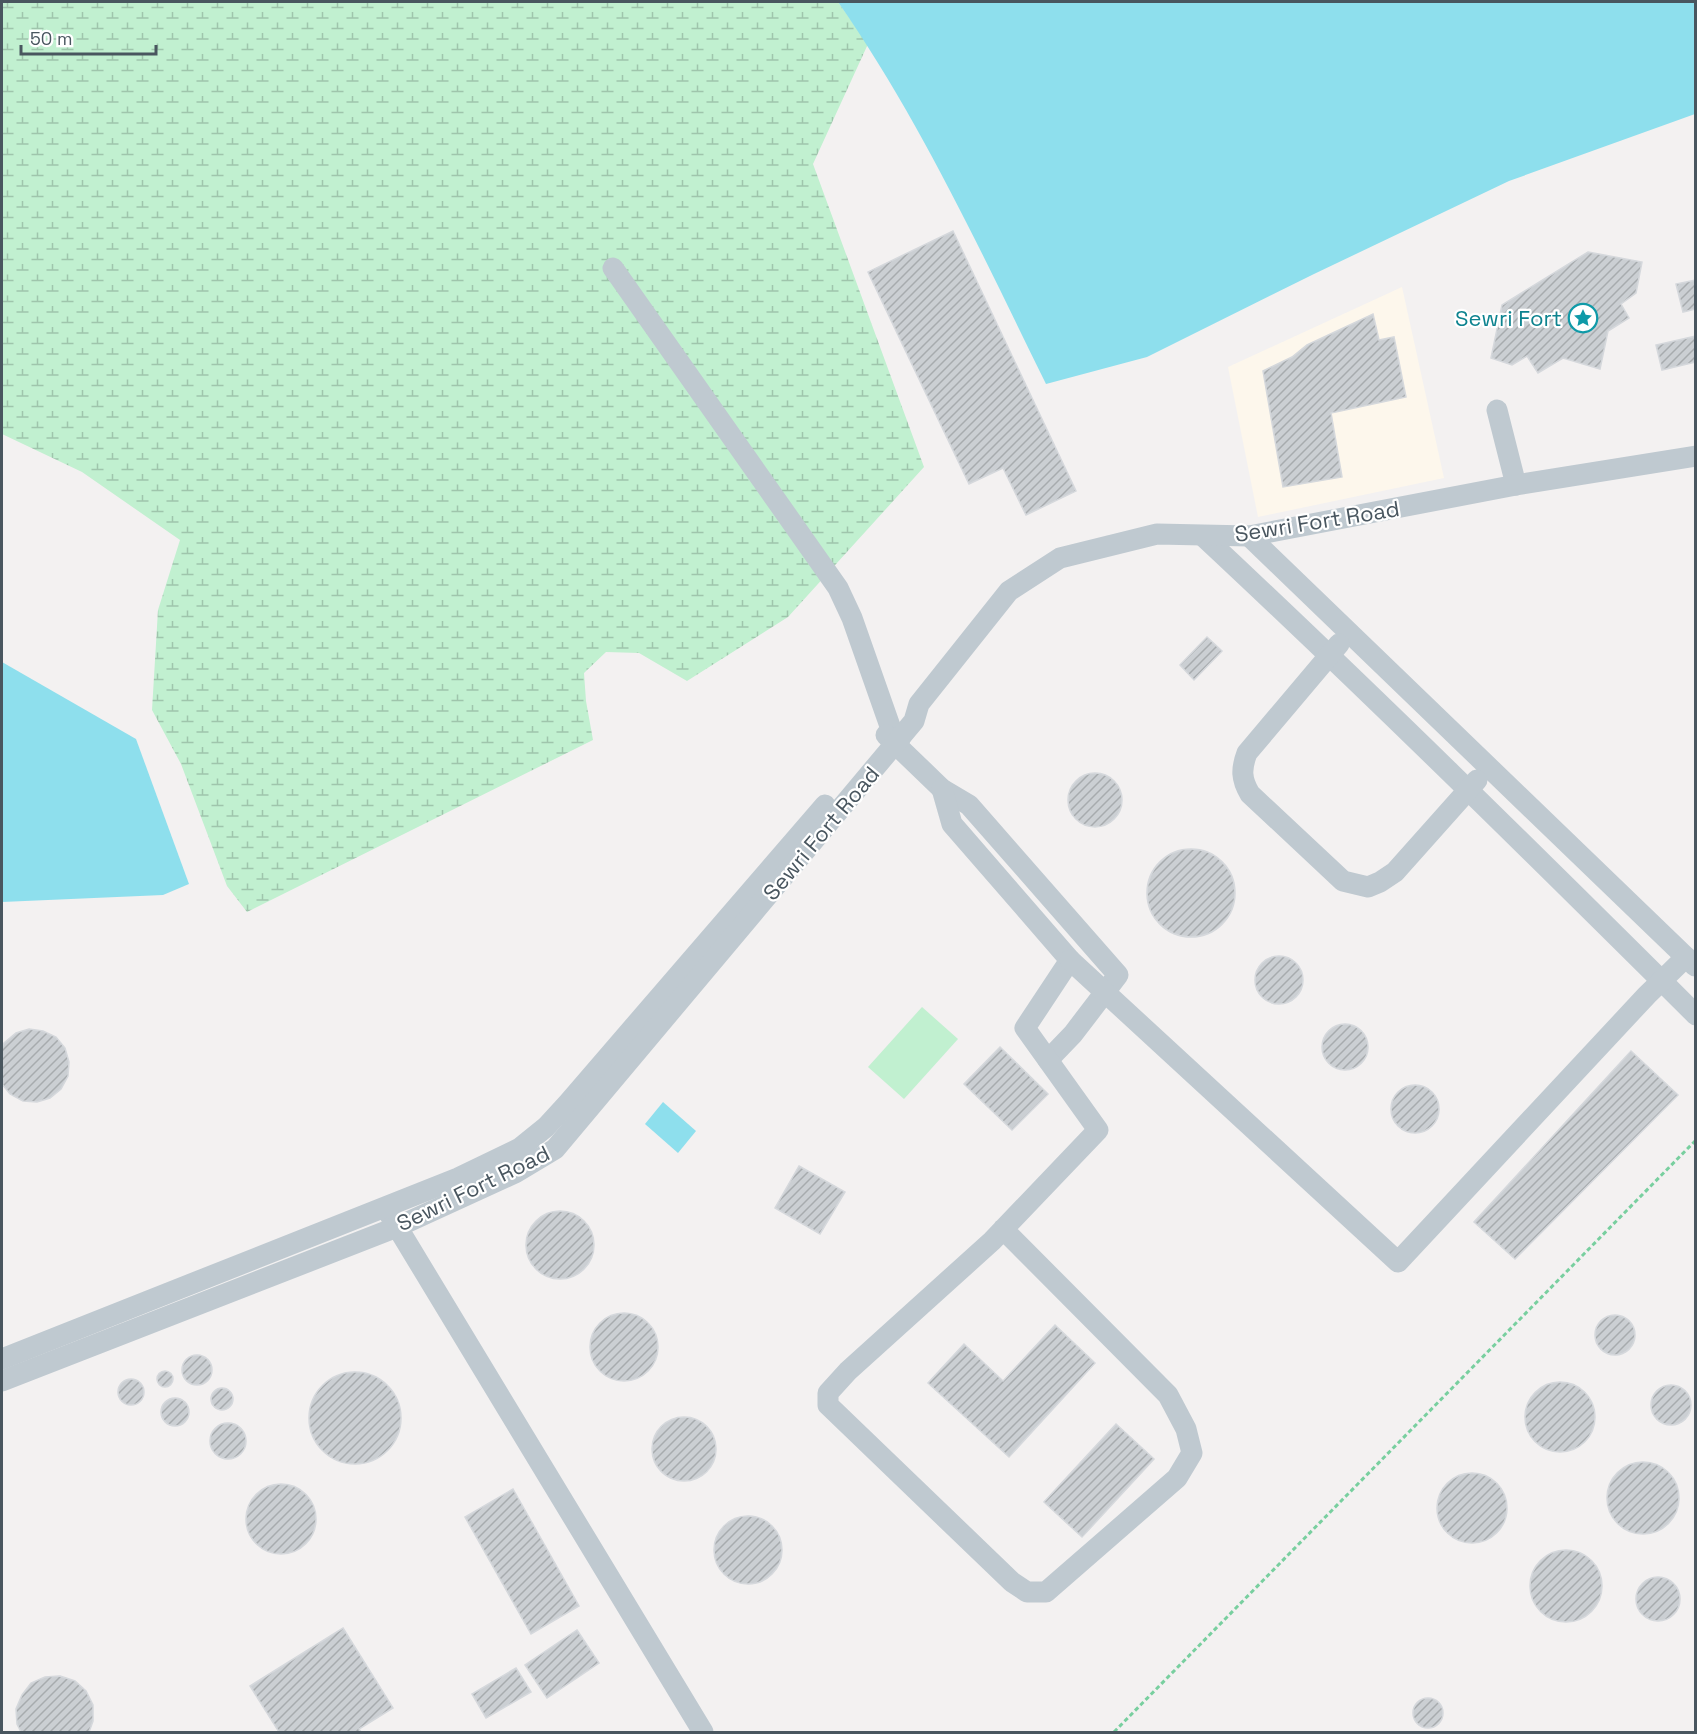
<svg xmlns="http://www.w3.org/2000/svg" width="1697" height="1734" font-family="'Space Grotesk',sans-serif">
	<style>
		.commercial { fill: #fdf7ec }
		.wetland { fill: url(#wetland-marsh) }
		.garden { fill: #c1f0d0 }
		.water { fill: #8edfed }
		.building { fill: url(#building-hatch); stroke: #d5d8dc; stroke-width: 1.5 }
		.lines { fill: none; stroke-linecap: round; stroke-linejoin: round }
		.path { stroke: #78cf9f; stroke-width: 3; stroke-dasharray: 4.5 3; stroke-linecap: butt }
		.minor { stroke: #bfc9d0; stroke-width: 21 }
		.labels { text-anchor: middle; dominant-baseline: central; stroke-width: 4.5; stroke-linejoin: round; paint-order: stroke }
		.culture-label { font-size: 22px; fill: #0d838f; stroke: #fff; text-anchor: end }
		.street-label { font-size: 22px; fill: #49565f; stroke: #fff }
	</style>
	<defs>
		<pattern id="wetland-marsh" width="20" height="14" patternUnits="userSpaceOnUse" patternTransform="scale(1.5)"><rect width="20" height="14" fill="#c1f0d0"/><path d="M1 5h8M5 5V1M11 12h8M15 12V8" fill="none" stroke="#9fc5ac"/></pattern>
		<pattern id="building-hatch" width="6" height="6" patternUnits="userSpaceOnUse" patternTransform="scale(1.5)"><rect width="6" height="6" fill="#cbcfd3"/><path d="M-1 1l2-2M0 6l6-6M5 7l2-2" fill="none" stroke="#a7abae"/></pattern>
	</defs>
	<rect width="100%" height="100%" fill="#f3f1f1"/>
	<polygon class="commercial" points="1402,287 1444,478 1258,517 1228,367"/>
	<polygon class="wetland" points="2,2 838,2 868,44 813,164 924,467 788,617 687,681 639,653 606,652 584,673 586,701 593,740 247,912 227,886 181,764 152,710 158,610 180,540 82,472 2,434"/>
	<polygon class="garden" points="922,1007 958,1039 904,1099 868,1067"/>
	<g class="water">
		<path d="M838 2H1695V114L1509 181 1314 274 1147 357 1046 384C982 254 921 121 838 2Z"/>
		<polygon points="2,662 136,739 189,884 163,895 2,902"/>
		<polygon points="663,1102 696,1131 678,1153 645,1124"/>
	</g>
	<g class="building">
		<polygon points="953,231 1076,491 1026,515 1003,468 969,484 868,272"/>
		<polygon points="1588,252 1642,262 1636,293 1621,304 1629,318 1608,331 1600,369 1563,358 1538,373 1527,356 1512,365 1491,358 1502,305"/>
		<polygon points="1696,280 1696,309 1683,312 1676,284"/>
		<polygon points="1373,314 1379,340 1394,337 1406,397 1331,413 1342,477 1283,487 1263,371 1292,357 1307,345"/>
		<polygon points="1696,336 1696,362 1662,370 1656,345"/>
		<polygon points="1207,637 1222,651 1194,680 1180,665"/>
		<circle cx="1095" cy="800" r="27"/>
		<circle cx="1191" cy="893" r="44"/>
		<circle cx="1279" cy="980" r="24"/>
		<circle cx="1345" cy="1047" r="23"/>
		<polygon points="29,1029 43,1031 56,1037 65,1048 69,1062 68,1076 61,1089 50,1098 37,1102 23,1101 10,1094 2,1084 2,1048 4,1043 16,1033"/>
		<polygon points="1000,1047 1048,1094 1012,1130 964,1084"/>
		<polygon points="1631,1051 1678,1095 1515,1259 1474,1222"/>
		<circle cx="1415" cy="1109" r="24"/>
		<polygon points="799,1166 845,1192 820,1234 775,1208"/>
		<circle cx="560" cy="1245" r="34"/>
		<circle cx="624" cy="1347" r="34"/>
		<circle cx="1615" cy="1335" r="20"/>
		<polygon points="1055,1325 1095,1363 1009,1457 928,1383 964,1344 1003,1381"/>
		<circle cx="197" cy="1370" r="15"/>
		<circle cx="165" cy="1379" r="8"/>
		<circle cx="355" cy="1418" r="46"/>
		<circle cx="131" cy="1392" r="13"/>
		<circle cx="1560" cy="1417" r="35"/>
		<circle cx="1671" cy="1405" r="20"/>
		<circle cx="222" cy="1399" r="11"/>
		<circle cx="175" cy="1412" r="14"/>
		<circle cx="684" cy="1449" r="32"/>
		<circle cx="228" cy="1441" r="18"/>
		<polygon points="1116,1424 1154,1459 1082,1537 1044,1502"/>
		<circle cx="1643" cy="1498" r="36"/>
		<circle cx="1472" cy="1508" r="35"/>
		<circle cx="281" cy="1519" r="35"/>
		<polygon points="513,1489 579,1606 531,1634 465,1517"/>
		<circle cx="748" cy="1550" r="34"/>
		<circle cx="1566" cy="1586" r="36"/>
		<circle cx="1658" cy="1599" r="22"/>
		<polygon points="343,1628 393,1708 359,1729 361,1732 279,1732 250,1686"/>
		<polygon points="577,1630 599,1663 547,1698 525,1665"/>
		<polygon points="516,1668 531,1692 486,1718 472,1694"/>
		<polygon points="60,1676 75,1681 86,1691 93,1705 93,1721 89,1732 21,1732 17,1724 16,1709 22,1695 31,1683 45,1677"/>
		<circle cx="1428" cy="1713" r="15"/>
	</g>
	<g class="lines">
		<polyline class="path" points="1114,1732 1696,1140"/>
		<g class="minor">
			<polyline points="613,268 838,588 852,618 891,729 901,737"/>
			<polyline points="1497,410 1516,485"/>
			<path d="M1203 536C1370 692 1533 853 1696 1015"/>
			<polyline points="1249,536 1695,966"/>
			<path d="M1339 644 1247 753C1241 769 1241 779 1250 794L1343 881 1368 887 1380 882 1395 872 1477 780"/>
			<polyline points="886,735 942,789 969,805 1118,975 1073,1034 1048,1060"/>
			<polyline points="942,789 952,824 1070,960 1025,1028 1098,1130 992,1241 848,1371 828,1393 828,1405 1012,1582 1027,1592 1046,1592 1177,1478 1192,1453 1186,1429 1168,1395 1003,1229"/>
			<polyline points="1070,960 1398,1262 1647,995 1686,957"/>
			<polyline points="390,1215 703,1732"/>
			<polyline points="2,1359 458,1178 520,1148 546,1127 568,1103 825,805"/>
			<polyline points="2,1381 397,1227 515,1173 555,1149 914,721 919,704 1009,591 1060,558 1157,534 1249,536 1516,485 1696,456"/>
		</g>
	</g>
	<defs>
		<g id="sight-ring" transform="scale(1.5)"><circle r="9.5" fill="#fff" stroke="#0f9aa8" stroke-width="1.5"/><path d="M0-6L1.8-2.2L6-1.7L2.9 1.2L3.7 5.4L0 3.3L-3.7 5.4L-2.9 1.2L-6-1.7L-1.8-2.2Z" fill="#0f9aa8"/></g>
	</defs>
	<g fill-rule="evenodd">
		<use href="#sight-ring" x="1583" y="318"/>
	</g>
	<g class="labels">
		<g class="culture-label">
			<text x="1562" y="318">Sewri Fort</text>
		</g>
		<g class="street-label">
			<text transform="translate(1317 521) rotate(-9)">Sewri Fort Road</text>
			<text transform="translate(821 833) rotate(-50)">Sewri Fort Road</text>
			<text transform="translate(473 1188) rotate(-26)">Sewri Fort Road</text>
		</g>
	</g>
	<rect width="1697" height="1734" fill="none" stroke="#49565f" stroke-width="6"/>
	<path d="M21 45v9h135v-9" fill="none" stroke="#49565f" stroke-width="3"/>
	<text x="30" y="45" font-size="18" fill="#49565f" stroke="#ffffff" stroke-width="4.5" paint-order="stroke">50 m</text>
</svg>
